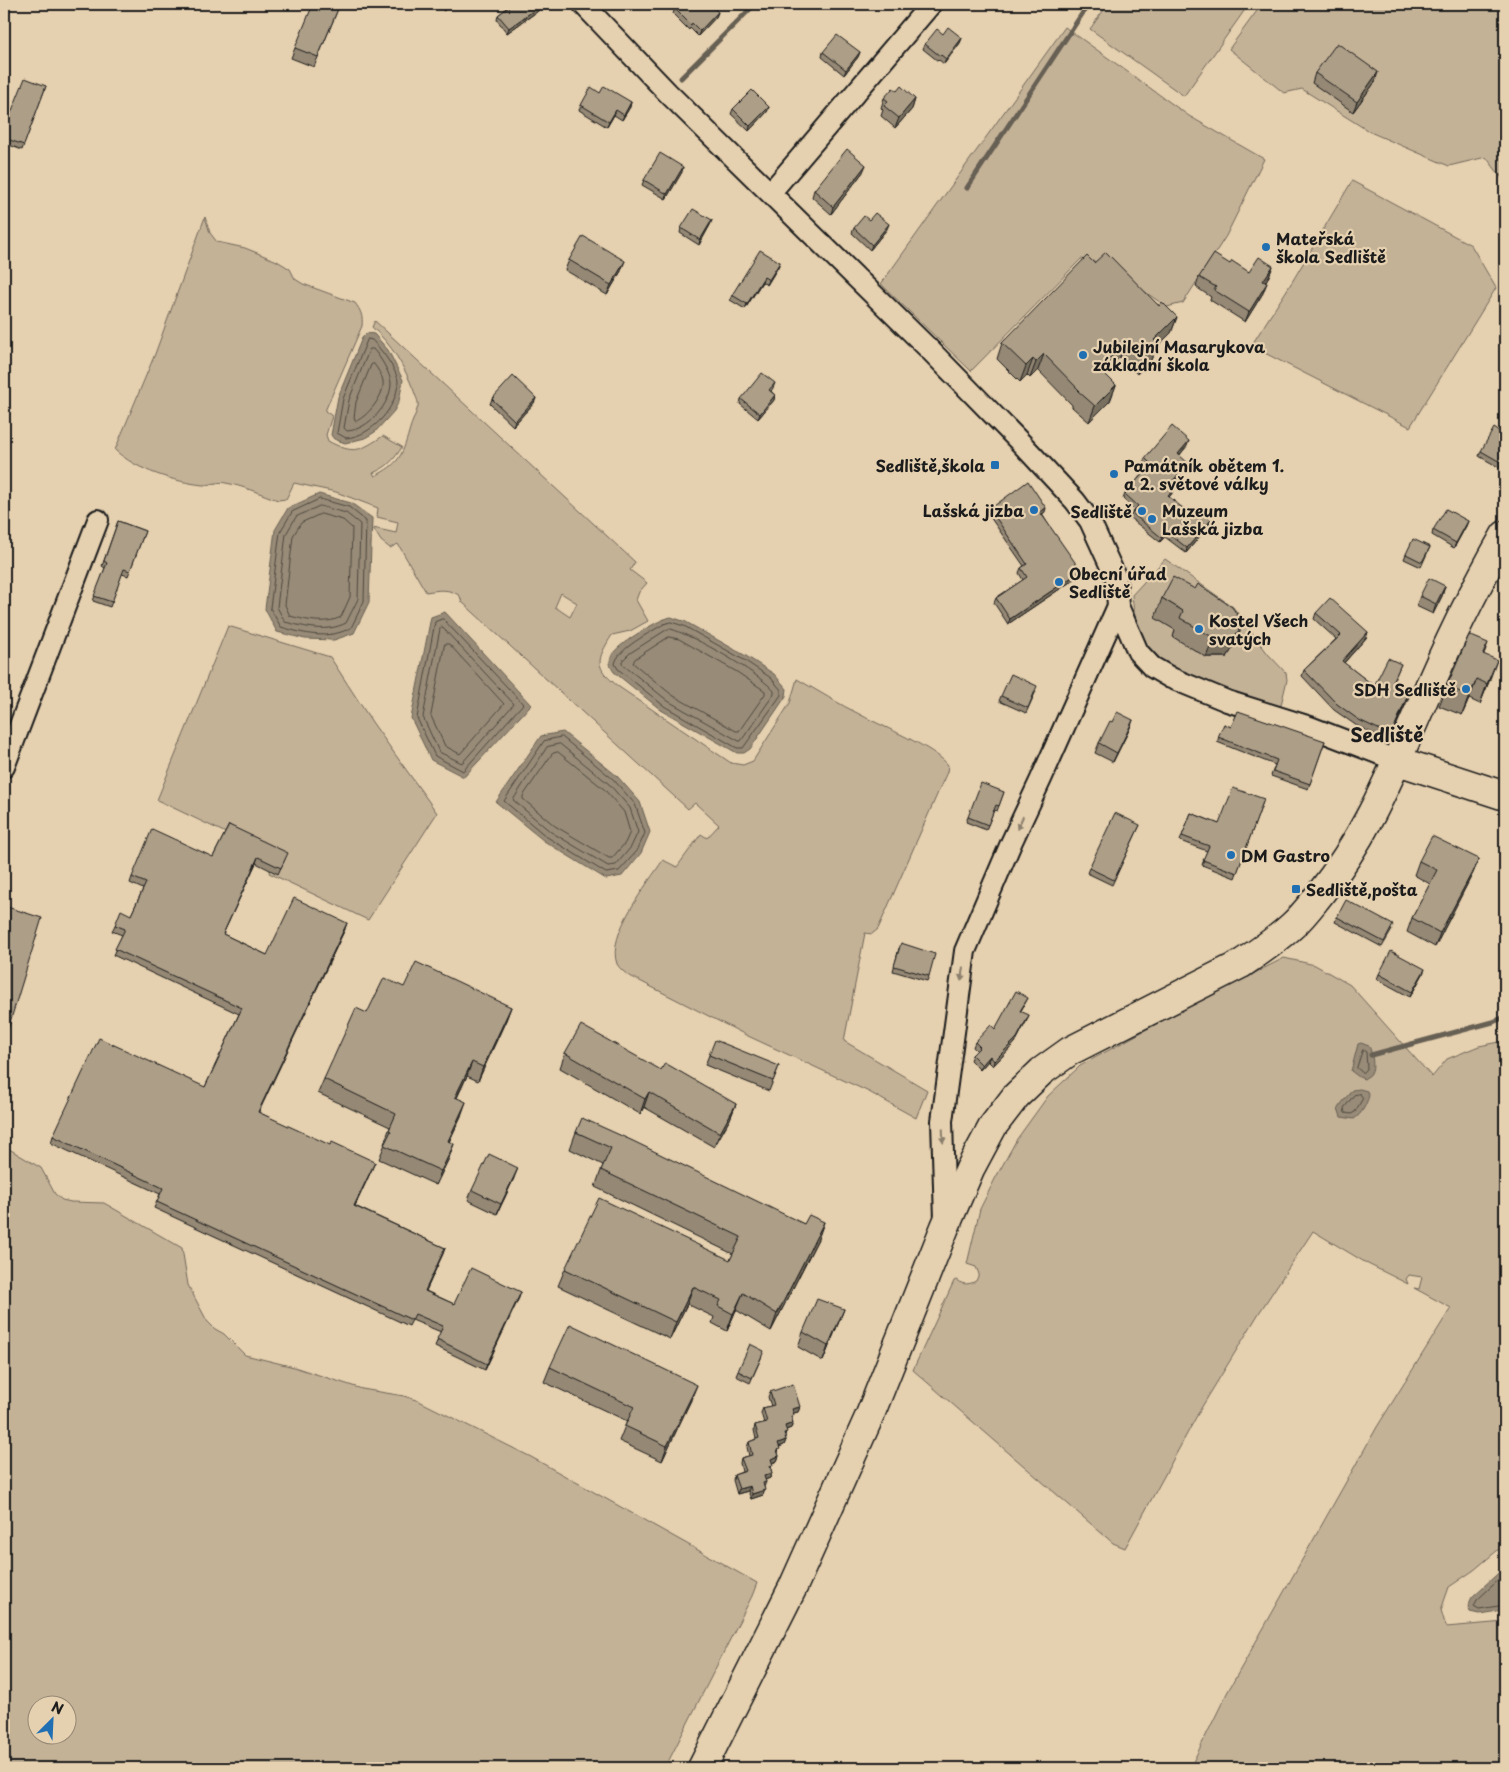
<svg xmlns="http://www.w3.org/2000/svg" width="1509" height="1772" font-family="'Playpen Sans',sans-serif">
	<style>
		.green { fill: #c4b297; stroke: #70675a; fill-rule: evenodd }
		.water { fill: #988b77; stroke: #665f53 }
		.lines { fill: none; stroke-linecap: round; stroke-linejoin: round }
		.shore { stroke: #4e4840; stroke-width: 1 }
		.stream { stroke: #665f53; stroke-width: 5 }
		.street-casing { stroke: #1c1c1c; stroke-width: 24 }
		.secondary-casing { stroke: #1c1c1c; stroke-width: 31 }
		.street { stroke: #e5d0af; stroke-width: 20 }
		.secondary { stroke: #e5d0af; stroke-width: 28 }
		.wall { fill: #958874; stroke: #1c1c1c }
		.shaded-wall { fill: #796f5e; stroke: #1c1c1c }
		.building { fill: #ad9e87; stroke: #1c1c1c }
		.oneway { fill: #8b7f6d }
		.poi-dot { fill: #1f6fb2; stroke: #e5d0af; stroke-width: 2 }
		.labels { text-anchor: middle; dominant-baseline: central; stroke-width: 4.5; stroke-linejoin: round; paint-order: stroke }
		.poi-label { font-size: 16px; font-weight: bold; fill: #1c1c1c; stroke: #e5d0af; text-anchor: start }
		.quarter-label { font-size: 19px; font-weight: bold; fill: #1c1c1c; stroke: #e5d0af }
	</style>
	<rect width="100%" height="100%" fill="#e5d0af"/>
	<filter id="ink" filterUnits="userSpaceOnUse"><feTurbulence type="fractalNoise" baseFrequency=".02" numOctaves="2"/><feDisplacementMap in="SourceGraphic" scale="10" xChannelSelector="R" yChannelSelector="G"/><feConvolveMatrix kernelMatrix="1 2 1 2 8 2 1 2 1" color-interpolation-filters="sRGB"/></filter>
	<g filter="url(#ink)">
		<g class="green">
			<polygon points="1108,4 1249,4 1184,96 1090,29"/>
			<polygon points="1262,4 1505,4 1505,182 1486,157 1449,166 1370,132 1302,89 1284,93 1229,49"/>
			<polygon points="1065,27 1189,116 1264,159 1226,236 1183,303 1167,307 1103,263 1081,259 971,371 881,284"/>
			<polygon points="1352,181 1471,245 1496,288 1410,427 1251,346 1292,282"/>
			<path d="M205 217 210 233 217 242 245 248 277 261 290 269 295 279 303 284 355 303C361 311 363 316 362 326L325 411 332 416 326 435 328 441C354 455 360 451 383 436L402 447C394 460 387 467 373 473L375 476C399 464 402 456 409 432 411 423 416 415 418 406 419 401 415 396 414 391 404 366 392 345 372 327L375 321 635 562 630 570 647 583 639 592 636 600 648 621 630 631 612 635C596 661 594 667 619 687L731 763 743 765 753 761 790 703 797 679C818 691 839 704 861 715 883 727 934 747 948 765L947 772 878 929 872 934 865 933 844 1041 927 1090 916 1118 869 1092 748 1036 628 975C624 972 620 969 617 964 606 935 648 883 663 860L677 867 701 834 707 838 719 825 695 803 688 809 462 602 460 596C449 588 439 590 426 592L398 544 390 548 381 541 373 528 396 533 398 522 377 517 378 508 336 492 294 483 286 499 278 500C261 494 243 486 226 483 218 481 212 485 203 485 175 482 136 470 115 450L155 354ZM561 593 577 603 570 617 555 607Z"/>
			<path d="M1165 559 1233 607 1268 654 1286 673 1287 680 1280 709C1254 700 1229 692 1204 682 1187 676 1169 671 1156 658 1139 642 1134 617 1132 595Z"/>
			<polygon points="228,626 330,657 372,722 437,813 368,920 269,873 274,856 157,800"/>
			<path d="M1284 958 1315 965 1350 985 1432 1077 1447 1059 1479 1046 1505 1041V1376L1500 1384 1505 1397V1544L1474 1570 1449 1587 1441 1610 1446 1627 1505 1622V1768H1190L1227 1693 1377 1427 1451 1308 1414 1288 1419 1289 1422 1277 1409 1275 1406 1279 1408 1284 1368 1264 1313 1231 1259 1313 1200 1410 1125 1548 1113 1543 913 1370 954 1281 956 1280C963 1285 968 1285 976 1281L979 1274 976 1267 967 1264 980 1209 995 1179 1017 1139 1048 1096 1080 1066 1169 1017Z"/>
			<path d="M4 1146 41 1168 55 1194 62 1200 71 1202 104 1203 182 1248 188 1285 207 1321 215 1329 224 1334 245 1355 294 1367 362 1389 404 1396 419 1401 531 1457 757 1583 752 1596 665 1768H4ZM38 1704H68V1734H38Z"/>
		</g>
		<g class="water">
			<polygon points="367,333 374,334 388,350 403,380 399,401 394,411 375,432 365,438 345,443 334,439 331,435 338,397 362,338"/>
			<polygon points="319,494 351,503 372,518 369,602 354,633 334,640 305,639 277,632 265,609 275,530 288,508"/>
			<polygon points="445,612 531,705 464,777 431,760 411,718 431,617"/>
			<path d="M671 617 686 622 746 656 774 674 787 689 786 696 750 749 744 753H737L661 710 614 672 609 664C610 661 611 656 613 653 622 642 657 620 671 617Z"/>
			<polygon points="563,732 617,776 640,802 650,832 641,853 622,876 606,879 544,841 496,802 541,736"/>
			<path d="M1361 1043 1369 1046C1372 1052 1375 1068 1371 1073 1370 1076 1366 1077 1364 1079L1359 1077 1351 1071 1358 1044Z"/>
			<path d="M1360 1089 1367 1091 1369 1096C1366 1105 1362 1114 1354 1119L1341 1117 1338 1108 1352 1090Z"/>
			<polygon points="1505,1567 1505,1610 1479,1614 1470,1612 1468,1606 1472,1597"/>
		</g>
		<g class="lines">
			<g class="shore">
				<path d="M368 339 372 340C380 348 398 371 398 382 397 408 372 436 346 438L337 433 343 399Z"/>
				<path d="M370 349H373C379 355 391 374 391 383 391 404 368 430 347 431L344 428 349 400Z"/>
				<path d="M374 364C377 368 383 377 383 382 385 395 367 417 356 421L354 418 356 402 371 365Z"/>
				<path d="M320 499 349 507 366 521 364 601 351 628C327 640 305 634 281 627L270 608 280 532 292 512Z"/>
				<path d="M320 506 346 513 360 524 358 599 346 623C326 633 306 627 285 622L277 607 286 534 296 517Z"/>
				<path d="M321 514 343 520 352 528 350 597 341 617C325 625 306 620 290 616L285 605 293 536 301 523Z"/>
				<polygon points="443,619 523,704 463,771 435,756 417,718 435,622"/>
				<path d="M671 622 684 626 744 660 771 678 781 690V695L743 748H737L664 706 618 669 615 664C617 649 651 632 664 624Z"/>
				<polygon points="442,627 514,704 462,763 439,752 423,717 440,629"/>
				<path d="M671 629C694 636 758 672 774 691V694L741 741H739L668 701 622 664V661L630 653 666 630Z"/>
				<polygon points="669,637 679,639 737,672 765,691 765,694 739,731 736,731 672,695 633,663 635,659"/>
				<polygon points="445,644 449,644 504,704 460,754 445,746 431,716"/>
				<polygon points="562,737 613,779 635,804 645,833 637,851 619,871 606,873 547,837 504,801 544,741"/>
				<polygon points="560,744 609,784 630,808 638,832 631,847 616,865 608,866 551,832 513,800 547,747"/>
				<polygon points="558,752 604,789 624,812 630,832 625,843 612,858 609,858 555,826 523,799 523,796 552,754"/>
				<polygon points="1363,1050 1366,1052 1367,1069 1363,1073 1357,1068"/>
				<polygon points="1360,1094 1363,1098 1355,1112 1351,1114 1345,1113 1344,1108 1354,1095"/>
				<polyline points="1505,1574 1477,1600 1474,1606 1479,1609 1505,1605"/>
			</g>
			<g class="stream">
				<polyline points="681,78 755,4"/>
				<polyline points="967,188 1084,11 1091,4"/>
				<polyline points="1371,1055 1493,1022 1505,1017"/>
			</g>
			<g class="street-casing">
				<g id="street">
					<polyline points="583,4 668,93 929,349 1022,444 1075,501 1090,521 1116,578 1118,606 1138,652 1152,667 1171,678 1227,701 1310,727 1398,761"/>
					<polyline points="771,192 931,4"/>
					<polyline points="4,767 98,520"/>
					<polyline points="945,1220 942,1121 965,951 1012,841 1041,779 1118,606"/>
				</g>
			</g>
			<g class="secondary-casing">
				<g id="secondary">
					<polyline points="1398,761 1505,796"/>
					<path d="M702 1768 793 1587 870 1415 945 1227 970 1169 993 1126 1016 1096 1042 1071 1070 1051 1241 964C1259 952 1277 940 1293 925 1303 916 1311 905 1320 894 1367 835 1390 776 1420 708 1445 649 1473 591 1505 535"/>
				</g>
			</g>
			<use href="#street" class="street"/>
			<use href="#secondary" class="secondary"/>
		</g>
		<g class="wall">
			<polygon points="340,4 314,67 291,58 295,48"/>
			<polygon points="435,4 449,4 444,11"/>
			<polygon points="503,4 539,4 538,11 507,33 497,20 498,15 506,9"/>
			<polygon points="674,4 710,4 718,12 716,17 698,36 690,28 689,30 673,14 675,8 674,6"/>
			<polygon points="962,38 960,43 944,64 939,60 938,61 923,49 925,44"/>
			<polygon points="823,52 860,52 858,57 844,75 822,57"/>
			<polygon points="1315,73 1375,82 1353,112 1312,83"/>
			<polygon points="46,86 22,150 4,143 4,124"/>
			<polygon points="897,91 915,99 912,109 895,128 881,116 883,110 881,108 884,98"/>
			<polygon points="600,93 631,102 630,107 622,120 614,115 607,127 579,110 581,105"/>
			<polygon points="769,107 767,112 749,131 731,114 733,109"/>
			<polygon points="682,172 666,199 642,185 644,180"/>
			<polygon points="863,172 831,214 812,197 814,190"/>
			<polygon points="712,220 710,225 699,245 680,233 681,228"/>
			<polygon points="869,220 887,229 870,250 852,233 854,228"/>
			<polygon points="569,260 621,271 607,295 565,270"/>
			<polygon points="780,262 778,267 767,285 762,282 745,309 730,300 732,295"/>
			<polygon points="1094,263 1177,317 1171,333 1155,349 1151,360 1137,374 1120,357 1104,373 1116,385 1110,401 1089,422 1072,407 1072,405 1038,370 1030,378 1027,375 1020,382 997,359 1002,343"/>
			<polygon points="1230,264 1249,272 1273,266 1269,276 1265,282 1263,293 1245,322 1210,300 1211,297 1196,287 1199,277"/>
			<polygon points="775,383 773,388 771,391 775,395 774,400 758,419 740,404 741,399"/>
			<polygon points="536,398 534,403 513,426 490,404 492,399"/>
			<polygon points="1505,435 1505,459 1500,468 1479,456 1481,451"/>
			<polygon points="1187,446 1179,456 1186,468 1172,484 1175,487 1173,492 1169,497 1191,515 1209,525 1186,553 1165,537 1160,542 1130,518 1132,513 1135,510 1123,499 1125,494 1148,467 1143,463 1145,458"/>
			<polygon points="990,509 1045,512 1042,514 1079,576 1008,624 994,603 996,598 1023,580 1019,573 1021,568 1024,566 988,514"/>
			<polygon points="118,521 145,531 128,576 122,574 110,607 93,601 105,568 102,566"/>
			<polygon points="1468,521 1466,526 1454,548 1432,535 1433,530"/>
			<polygon points="1430,547 1421,567 1404,559 1406,554"/>
			<polygon points="1445,586 1442,596 1433,614 1416,606 1420,596"/>
			<polygon points="1162,598 1236,643 1227,657 1206,657 1173,637 1175,630 1155,618"/>
			<polygon points="1316,613 1368,632 1366,638 1344,663 1374,686 1401,664 1393,682 1410,690 1389,741 1357,726 1334,710 1302,676 1304,670 1336,639 1314,619"/>
			<polygon points="1488,643 1484,654 1490,679 1480,704 1469,699 1462,715 1439,706 1447,686"/>
			<polygon points="1036,691 1026,713 999,701 1001,696"/>
			<polygon points="1133,720 1129,730 1113,762 1095,753 1099,743 1112,722"/>
			<polygon points="1224,724 1231,727 1325,741 1308,789 1271,776 1275,765 1217,742"/>
			<polygon points="1505,743 1505,750 1503,749"/>
			<polygon points="1004,792 997,811 994,810 986,830 966,822 968,817"/>
			<polygon points="1264,799 1235,878 1202,865 1207,851 1180,841 1191,813 1219,824"/>
			<polygon points="229,825 285,859 278,874 256,863 223,934 267,955 345,929 258,1112 372,1169 355,1206 445,1248 426,1291 454,1304 521,1292 485,1370 435,1346 441,1332 412,1320 409,1326 154,1208 160,1194 51,1143 53,1136 205,1087 239,1014 113,955 122,935 112,931 115,925 131,915 143,889 130,883 132,877 213,857"/>
			<polygon points="1140,825 1112,885 1087,873 1089,868"/>
			<polygon points="1479,859 1473,873 1435,947 1407,932 1412,918 1430,884 1414,875 1419,861"/>
			<polygon points="1337,917 1392,930 1382,947 1335,922"/>
			<polygon points="899,948 929,976 927,981 893,971"/>
			<polygon points="1379,974 1423,974 1410,997 1377,979"/>
			<polygon points="404,987 511,1007 506,1020 478,1081 467,1076 457,1098 461,1116 449,1142 449,1158 436,1185 379,1159 385,1144 384,1144 390,1127 318,1093 324,1079 367,1013"/>
			<polygon points="1028,998 1021,1011 1027,1020 1015,1043 993,1066 988,1061 980,1070 970,1060 972,1055 977,1051 973,1047 975,1042 995,1029"/>
			<polygon points="565,1053 661,1070 736,1104 730,1119 714,1147 644,1107 640,1114 560,1068"/>
			<polygon points="709,1055 779,1066 769,1091 705,1065"/>
			<polygon points="576,1132 804,1224 824,1222 818,1239 771,1331 736,1310 727,1331 712,1323 714,1317 687,1304 670,1339 558,1286 565,1269 730,1260 733,1254 595,1187 603,1165 570,1149"/>
			<polygon points="514,1178 497,1214 468,1200 472,1190"/>
			<polygon points="844,1309 823,1361 798,1347 803,1332"/>
			<polygon points="762,1356 750,1383 736,1376 738,1371"/>
			<polygon points="550,1367 691,1400 662,1461 619,1441 627,1421 544,1382"/>
			<polygon points="770,1392 800,1407 798,1412 793,1413 792,1420 793,1423 791,1428 786,1430 785,1437 786,1440 784,1445 779,1447 778,1454 779,1456 777,1461 772,1463 771,1470 772,1473 770,1478 765,1480 766,1482 764,1487 763,1495 751,1499 748,1491 737,1494 733,1480 734,1475 742,1472 740,1463 741,1458 749,1456 747,1447 749,1442 756,1439 754,1430 755,1425 764,1423 761,1413 763,1408 771,1406 768,1397"/>
		</g>
		<g class="shaded-wall">
			<polygon points="540,6 538,11 507,33 509,28"/>
			<polygon points="718,12 716,17 698,36 700,31"/>
			<polygon points="962,38 960,43 944,64 946,59"/>
			<polygon points="860,52 858,57 844,75 846,70"/>
			<polygon points="1378,72 1375,82 1353,112 1357,102"/>
			<polygon points="915,99 912,109 895,128 899,118"/>
			<polygon points="631,102 630,107 622,120 624,115"/>
			<polygon points="769,107 767,112 749,131 750,126"/>
			<polygon points="616,110 614,115 607,127 609,122"/>
			<polygon points="866,165 863,172 831,214 833,207"/>
			<polygon points="683,167 682,172 666,199 667,194"/>
			<polygon points="712,220 710,225 699,245 700,240"/>
			<polygon points="889,224 887,229 870,250 872,245"/>
			<polygon points="625,261 621,271 607,295 611,285"/>
			<polygon points="780,262 778,267 767,285 769,280"/>
			<polygon points="1273,266 1269,276 1260,291 1263,281"/>
			<polygon points="764,277 762,282 745,309 747,304"/>
			<polygon points="1267,283 1263,293 1245,322 1249,312"/>
			<polygon points="1177,317 1171,333 1155,349 1151,360 1137,374 1143,358 1154,340"/>
			<polygon points="1126,341 1120,357 1093,384 1099,368"/>
			<polygon points="1044,354 1038,370 1030,378 1036,362"/>
			<polygon points="1033,359 1027,375 1020,382 1026,366"/>
			<polygon points="1116,385 1110,401 1089,422 1095,406"/>
			<polygon points="775,395 774,400 758,419 760,414"/>
			<polygon points="536,398 534,403 513,426 515,421"/>
			<polygon points="1189,441 1187,446 1176,459 1178,454"/>
			<polygon points="1188,463 1186,468 1169,488 1171,483"/>
			<polygon points="1175,487 1173,492 1166,501 1168,496"/>
			<polygon points="1046,508 1045,512 1038,517 1040,512"/>
			<polygon points="1211,520 1209,525 1186,553 1187,548"/>
			<polygon points="1468,521 1466,526 1454,548 1456,543"/>
			<polygon points="1167,532 1165,537 1160,542 1162,538"/>
			<polygon points="1081,571 1079,576 1008,624 1010,619"/>
			<polygon points="1445,586 1442,596 1433,614 1436,604"/>
			<polygon points="1243,623 1236,643 1227,657 1206,657 1214,638"/>
			<polygon points="1368,632 1366,638 1340,667 1342,661"/>
			<polygon points="1497,660 1490,679 1480,704 1487,684"/>
			<polygon points="1477,679 1469,699 1462,715 1469,696"/>
			<polygon points="1133,720 1129,730 1113,762 1117,753"/>
			<polygon points="258,857 256,863 220,940 223,934"/>
			<polygon points="1479,859 1473,873 1435,947 1440,933"/>
			<polygon points="347,923 345,929 256,1118 258,1112"/>
			<polygon points="1425,969 1423,974 1410,997 1412,992"/>
			<polygon points="511,1007 506,1020 478,1081 483,1067"/>
			<polygon points="1029,1015 1027,1020 1015,1043 993,1066 994,1061"/>
			<polygon points="990,1056 988,1061 980,1070 982,1065"/>
			<polygon points="472,1062 467,1076 450,1111 455,1097"/>
			<polygon points="649,1092 644,1107 640,1114 645,1099"/>
			<polygon points="466,1102 461,1116 443,1155 448,1141"/>
			<polygon points="736,1104 730,1119 714,1147 720,1133"/>
			<polygon points="454,1144 449,1158 436,1185 441,1171"/>
			<polygon points="375,1162 372,1169 352,1212 354,1206"/>
			<polygon points="518,1168 514,1178 497,1214 501,1204"/>
			<polygon points="824,1222 818,1239 771,1331 777,1314"/>
			<polygon points="445,1248 443,1254 423,1297 425,1291"/>
			<polygon points="693,1287 687,1304 670,1339 676,1322"/>
			<polygon points="521,1292 519,1298 485,1370 487,1364"/>
			<polygon points="743,1293 736,1310 727,1331 733,1314"/>
			<polygon points="844,1309 838,1324 823,1361 828,1346"/>
			<polygon points="697,1385 691,1400 662,1461 667,1446"/>
			<polygon points="800,1407 798,1412 790,1414 792,1409"/>
			<polygon points="793,1423 791,1428 783,1431 785,1426"/>
			<polygon points="786,1440 784,1445 776,1448 778,1443"/>
			<polygon points="779,1456 777,1461 769,1464 771,1459"/>
			<polygon points="772,1473 770,1478 762,1481 764,1476"/>
			<polygon points="750,1486 748,1491 737,1494 739,1489"/>
			<polygon points="765,1490 763,1495 751,1499 752,1494"/>
		</g>
		<g class="building">
			<polygon points="313,4 340,4 318,57 295,48"/>
			<polygon points="508,4 539,4 540,6 509,28 498,15 510,6"/>
			<polygon points="678,4 710,4 718,12 700,31 692,23 691,25 675,9"/>
			<polygon points="948,27 962,38 946,59 941,55 940,56 925,44 937,29 943,34"/>
			<polygon points="837,35 860,52 846,70 823,52"/>
			<polygon points="1337,43 1378,72 1357,102 1315,73"/>
			<polygon points="25,78 46,86 24,145 4,138 4,134 6,127 4,126 4,125 8,112 11,113"/>
			<polygon points="604,86 631,102 624,115 616,110 609,122 581,105 591,87 600,93"/>
			<polygon points="901,86 915,99 899,118 884,106 888,101 884,98 893,88 897,91"/>
			<polygon points="752,90 769,107 750,126 733,109"/>
			<polygon points="847,149 866,165 833,207 814,190"/>
			<polygon points="660,153 683,167 667,194 644,180"/>
			<polygon points="693,209 712,220 700,240 681,228"/>
			<polygon points="875,213 889,224 872,245 854,228 864,216 869,220"/>
			<polygon points="583,236 625,261 611,285 569,260"/>
			<polygon points="760,250 780,262 769,280 764,277 747,304 732,295"/>
			<polygon points="1106,252 1159,306 1162,302 1177,317 1154,340 1157,343 1143,358 1126,341 1099,368 1116,385 1095,406 1078,391 1079,390 1044,354 1036,362 1033,359 1026,366 1002,343 1087,256 1094,263"/>
			<polygon points="1214,254 1230,264 1232,261 1249,272 1259,257 1273,266 1263,281 1267,283 1249,312 1214,290 1216,287 1199,277"/>
			<polygon points="762,373 775,383 769,390 775,395 760,414 741,399"/>
			<polygon points="513,376 536,398 515,421 492,399"/>
			<polygon points="1172,426 1189,441 1178,454 1188,463 1171,483 1175,487 1168,496 1191,515 1196,508 1211,520 1187,548 1167,532 1162,538 1132,513 1138,506 1125,494 1151,464 1145,458"/>
			<polygon points="1494,428 1505,435 1505,457 1502,463 1481,451"/>
			<polygon points="1028,481 1046,508 1040,512 1081,571 1010,619 996,598 1027,577 1021,568 1027,564 990,509"/>
			<polygon points="1446,509 1468,521 1456,543 1433,530"/>
			<polygon points="118,521 145,531 130,571 124,569 112,602 94,596 107,563 104,561"/>
			<polygon points="1413,539 1430,547 1422,562 1406,554"/>
			<polygon points="1173,577 1195,589 1198,584 1232,607 1243,623 1234,638 1214,638 1180,618 1183,611 1162,598"/>
			<polygon points="1429,578 1445,586 1436,604 1420,596"/>
			<polygon points="1330,598 1368,632 1342,661 1374,686 1388,658 1401,664 1393,682 1410,690 1391,735 1359,720 1337,704 1304,670 1341,635 1316,613"/>
			<polygon points="1469,635 1488,643 1483,654 1497,660 1487,684 1477,679 1469,696 1447,686"/>
			<polygon points="1011,674 1037,686 1028,708 1001,696"/>
			<polygon points="1238,711 1325,741 1310,784 1273,771 1277,760 1218,737 1224,724 1231,727"/>
			<polygon points="1117,712 1133,720 1117,753 1099,743 1110,721 1112,722"/>
			<polygon points="981,783 1004,792 999,806 996,805 988,825 968,817"/>
			<polygon points="1233,788 1264,799 1237,873 1203,860 1209,846 1182,836 1191,813 1219,824"/>
			<polygon points="1115,813 1140,825 1114,880 1089,868"/>
			<polygon points="229,825 288,853 281,868 258,857 223,934 267,955 294,898 347,923 258,1112 330,1145 332,1142 375,1162 354,1206 445,1248 425,1291 454,1304 471,1268 521,1292 487,1364 437,1339 443,1326 415,1314 412,1320 157,1202 163,1188 53,1136 99,1038 205,1087 242,1008 115,949 125,929 115,925 121,910 131,915 146,883 132,877 152,829 213,857"/>
			<polygon points="1432,836 1479,859 1440,933 1412,918 1437,870 1419,861"/>
			<polygon points="1346,900 1393,925 1384,942 1337,917"/>
			<polygon points="4,906 42,918 4,1042"/>
			<polygon points="901,943 935,954 929,976 894,966"/>
			<polygon points="1391,951 1425,969 1412,992 1379,974"/>
			<polygon points="416,962 511,1007 483,1067 472,1062 455,1097 466,1102 448,1141 454,1144 441,1171 384,1145 391,1131 389,1130 396,1114 324,1079 356,1008 367,1013 384,978 404,987"/>
			<polygon points="1016,991 1028,998 1020,1011 1029,1015 1017,1038 994,1061 990,1056 982,1065 972,1055 980,1047 975,1042 991,1025 995,1029"/>
			<polygon points="581,1025 661,1070 665,1063 736,1104 720,1133 649,1092 645,1099 565,1053"/>
			<polygon points="715,1040 779,1066 773,1081 709,1055"/>
			<polygon points="582,1118 633,1141 804,1224 809,1215 824,1222 777,1314 743,1293 733,1314 718,1306 721,1300 693,1287 676,1322 565,1269 599,1198 730,1260 741,1237 601,1170 611,1148 576,1132"/>
			<polygon points="489,1154 518,1168 501,1204 472,1190"/>
			<polygon points="817,1299 844,1309 828,1346 803,1332"/>
			<polygon points="570,1324 697,1385 667,1446 625,1426 634,1407 550,1367"/>
			<polygon points="750,1344 764,1351 752,1378 738,1371"/>
			<polygon points="793,1384 800,1407 792,1409 794,1415 791,1417 793,1423 785,1426 787,1432 784,1433 786,1440 778,1443 780,1449 777,1450 779,1456 771,1459 773,1465 770,1466 772,1473 764,1476 766,1482 763,1483 765,1490 752,1494 750,1486 739,1489 734,1475 746,1471 741,1458 752,1455 749,1442 759,1438 755,1425 767,1422 763,1408 774,1405 770,1392"/>
		</g>
		<defs><path id="oneway-solid" d="M-6-.8H1V-3.2L6.5 0L1 3.2V.8H-6Z" transform="scale(1.25)"/></defs>
		<g class="oneway">
			<use href="#oneway-solid" transform="translate(1020 823) rotate(115)"/>
			<use href="#oneway-solid" transform="translate(962 974) rotate(98)"/>
			<use href="#oneway-solid" transform="translate(943 1136) rotate(88)"/>
		</g>
	</g>
	<g class="poi-dot">
		<circle cx="1266" cy="247" r="5"/>
		<circle cx="1083" cy="355" r="5"/>
		<rect x="990" y="460" width="10" height="10" rx="2.5"/>
		<circle cx="1114" cy="474" r="5"/>
		<circle cx="1034" cy="510" r="5"/>
		<circle cx="1142" cy="511" r="5"/>
		<circle cx="1152" cy="519" r="5"/>
		<circle cx="1059" cy="582" r="5"/>
		<circle cx="1199" cy="629" r="5"/>
		<circle cx="1466" cy="689" r="5"/>
		<circle cx="1231" cy="855" r="5"/>
		<rect x="1291" y="884" width="10" height="10" rx="2.5"/>
	</g>
	<g class="labels">
		<g class="poi-label">
			<text x="1276" y="238">Mateřská<tspan x="1276" dy="18">škola Sedliště</tspan></text>
			<text x="1093" y="346">Jubilejní Masarykova<tspan x="1093" dy="18">základní škola</tspan></text>
			<text x="985" y="465" text-anchor="end">Sedliště,škola</text>
			<text x="1124" y="465">Památník obětem 1.<tspan x="1124" dy="18">a 2. světové války</tspan></text>
			<text x="1024" y="510" text-anchor="end">Lašská jizba</text>
			<text x="1162" y="510">Muzeum<tspan x="1162" dy="18">Lašská jizba</tspan></text>
			<text x="1132" y="511" text-anchor="end">Sedliště</text>
			<text x="1069" y="573">Obecní úřad<tspan x="1069" dy="18">Sedliště</tspan></text>
			<text x="1209" y="620">Kostel Všech<tspan x="1209" dy="18">svatých</tspan></text>
			<text x="1456" y="689" text-anchor="end">SDH Sedliště</text>
			<text x="1241" y="855">DM Gastro</text>
			<text x="1306" y="889">Sedliště,pošta</text>
		</g>
		<g class="quarter-label">
			<text x="1387" y="734">Sedliště</text>
		</g>
	</g>
	<rect width="1509" height="1772" fill="none" stroke="#e5d0af" stroke-width="20"/>
	<rect x="10" y="10" width="1489" height="1752" fill="none" stroke="#1c1c1c" stroke-width="2" filter="url(#ink)"/>
	<g transform="translate(52 1720) rotate(24)"><circle r="24" fill="#e5d0af" stroke="#958874"/>
	<path d="M0-4L9 19L0 12L-9 19Z" fill="#1f6fb2"/>
	<text y="-8" font-size="14" font-weight="bold" text-anchor="middle" fill="#1c1c1c">N</text>
	</g>
</svg>
